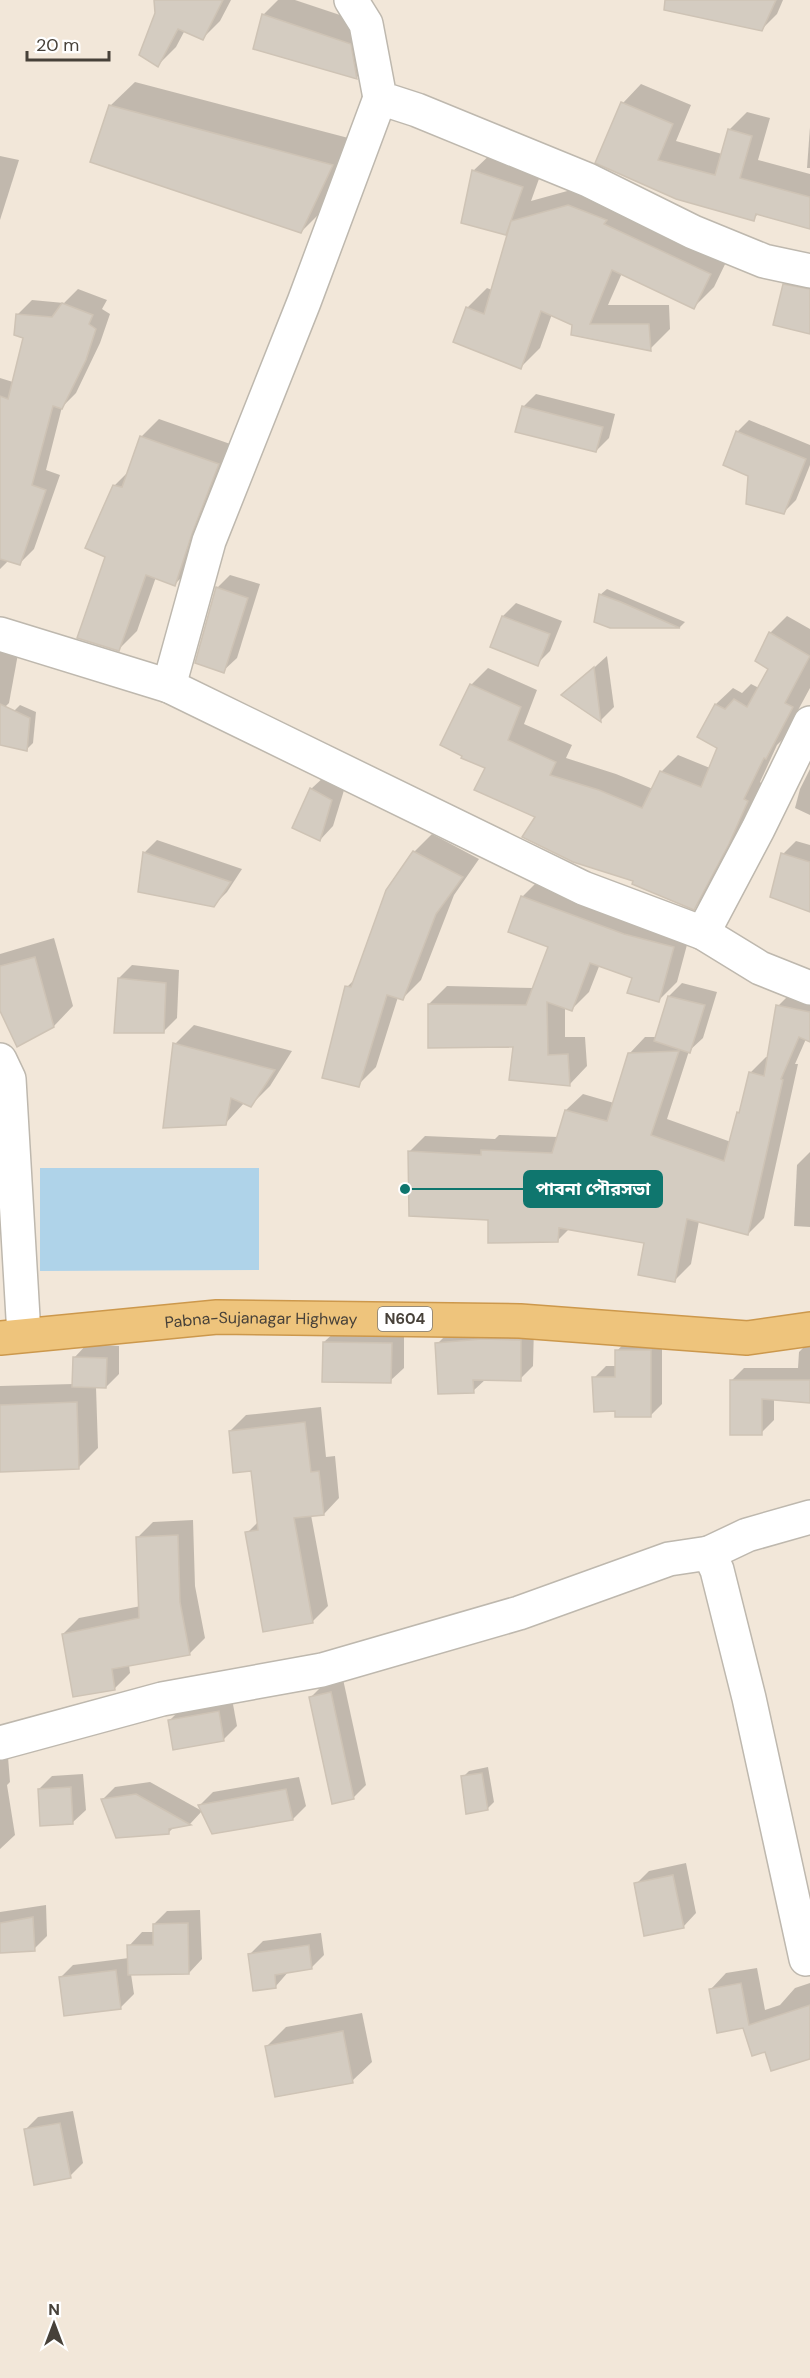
<svg xmlns="http://www.w3.org/2000/svg" width="810" height="2378" font-family="'DM Sans','Noto Sans Bengali',sans-serif">
	<style>
		.commercial { fill: #f2e7d9 }
		.water { fill: #afd3e9 }
		.shadow { fill: #0003 }
		.building { fill: #d4ccc1; stroke: #cec3b5; stroke-width: 1.5 }
		.lines { fill: none; stroke-linecap: round; stroke-linejoin: round }
		.minor-casing { stroke: #beb8ae; stroke-width: 36 }
		.highway-casing { stroke: #cc984c; stroke-width: 36 }
		.minor { stroke: #fff; stroke-width: 33 }
		.highway { stroke: #eec47c; stroke-width: 33 }
		.labels { text-anchor: middle; dominant-baseline: central; stroke-width: 5; stroke-linejoin: round; paint-order: stroke }
		.shield { fill: #fff; stroke: #7e7a74; stroke-width: 1.5 }
		.shield-label { font-size: 15px; font-weight: bold; fill: #474139 }
		.street-label { font-size: 16px; fill: #474139; stroke: #fff }
		.leader { fill: none; stroke: #0f766e; stroke-width: 2 }
		.callout-dot { fill: #0f766e; stroke: #fff; stroke-width: 2 }
		.callout { fill: #0f766e; stroke: #0f766e; stroke-width: 2 }
		.callout-label { font-size: 18px; text-anchor: middle; font-weight: bold; fill: #fff }
	</style>
	<rect width="100%" height="100%" fill="#f3f0eb"/>
	<rect class="commercial" x="0" y="0" width="810" height="2378"/>
	<polygon class="water" points="40,1168 259,1168 259,1270 40,1271"/>
	<g class="shadow">
		<polygon points="156,0 231,0 220,21 202,39 185,30 176,47 158,65"/>
		<polygon points="278,0 295,0 370,25 376,58 357,77 255,48 263,15"/>
		<polygon points="705,0 783,0 777,14 762,29"/>
		<polygon points="135,82 356,140 326,207 301,232 110,106"/>
		<polygon points="641,84 691,105 676,141 722,154 729,130 747,112 770,118 758,160 810,174 810,224 759,213 753,219 597,162 623,103"/>
		<polygon points="810,127 810,168 807,168"/>
		<polygon points="496,149 544,165 531,201 589,185 730,254 714,287 694,307 622,273 608,305 669,305 670,329 650,349 574,324 552,314 540,348 520,368 467,308 487,288 492,290 510,228 505,233 473,171"/>
		<polygon points="0,156 19,160 0,220"/>
		<polygon points="803,267 810,269 810,333 785,285"/>
		<polygon points="78,289 107,300 102,309 110,314 100,343 76,393 62,407 46,470 60,475 34,549 19,564 9,560 0,569 0,378 13,382 25,337 17,315 32,300 64,303"/>
		<polygon points="536,394 615,414 609,438 596,451 523,407"/>
		<polygon points="159,419 236,446 193,566 175,584 156,577 137,631 119,649 115,485 129,471 141,437"/>
		<polygon points="749,420 810,445 810,465 796,500 784,512 750,475 725,464 737,432"/>
		<polygon points="230,575 260,584 237,658 223,671 217,588"/>
		<polygon points="607,589 685,622 680,627 611,627 600,595"/>
		<polygon points="516,603 562,621 550,651 537,664 492,646 503,616"/>
		<polygon points="787,616 810,629 810,688 782,740 777,745 760,782 763,785 710,891 694,908 635,880 537,817 487,767 471,685 488,668 537,690 524,724 572,745 566,758 616,774 653,789 661,772 678,755 710,768 719,747 699,736 716,704 733,688 742,693 751,684 759,688 770,668 757,661 770,633"/>
		<polygon points="0,639 20,643 9,703 0,712"/>
		<polygon points="607,656 614,707 601,720 564,695"/>
		<polygon points="20,705 36,712 33,743 27,749 0,743 14,711"/>
		<polygon points="810,769 810,815 795,808 800,789"/>
		<polygon points="325,776 345,787 333,826 320,840 294,827 311,789"/>
		<polygon points="432,834 479,859 454,895 421,980 403,998 398,997 376,1067 358,1085 347,987 357,977 414,852"/>
		<polygon points="157,840 242,869 227,892 214,905 144,853"/>
		<polygon points="796,841 810,845 810,910 783,854"/>
		<polygon points="540,879 691,930 677,982 659,1000 633,977 600,964 589,992 571,1010 565,1007 565,1037 585,1037 587,1066 570,1084 515,1046 429,1004 447,986 534,988 550,946 522,897"/>
		<polygon points="54,938 73,1006 54,1026 0,1008 0,954"/>
		<polygon points="132,965 179,970 177,1018 164,1031 119,978"/>
		<polygon points="682,983 717,992 703,1038 689,1051 667,1119 731,1142 738,1113 742,1110 750,1073 766,1057 768,1057 778,1006 794,990 810,993 810,1040 806,1039 795,1064 798,1064 764,1218 748,1234 699,1221 691,1264 675,1280 646,1241 570,1228 557,1241 490,1219 409,1152 425,1136 495,1139 499,1135 559,1137 566,1110 583,1094 614,1103 629,1054 645,1037 656,1037 669,996"/>
		<polygon points="194,1025 292,1051 270,1086 251,1105 245,1102 225,1124 175,1044"/>
		<polygon points="810,1152 810,1227 794,1226 797,1165"/>
		<polygon points="534,1327 533,1366 520,1379 486,1379 473,1391 437,1344 450,1331"/>
		<polygon points="338,1329 404,1330 404,1368 390,1381 324,1342"/>
		<polygon points="628,1339 662,1339 662,1404 650,1416 616,1410 594,1378 606,1366 616,1366 617,1351"/>
		<polygon points="810,1341 810,1402 774,1398 774,1420 761,1433 731,1381 744,1368 798,1368 799,1352"/>
		<polygon points="87,1344 119,1346 119,1374 106,1387 96,1387 98,1448 78,1468 0,1470 0,1386 73,1384 74,1358"/>
		<polygon points="321,1407 326,1457 335,1456 339,1498 324,1514 311,1515 328,1606 312,1622 247,1533 259,1521 253,1469 230,1431 246,1415"/>
		<polygon points="193,1520 195,1586 205,1638 190,1653 129,1665 130,1673 115,1688 63,1634 79,1618 141,1606 138,1537 153,1522"/>
		<polygon points="343,1679 366,1785 353,1798 311,1697 324,1684"/>
		<polygon points="232,1699 237,1726 224,1739 169,1721 182,1708"/>
		<polygon points="8,1757 10,1782 7,1785 15,1835 0,1849 0,1758"/>
		<polygon points="488,1767 494,1802 488,1808 467,1812 463,1777 469,1771"/>
		<polygon points="83,1774 86,1810 72,1823 39,1789 52,1776"/>
		<polygon points="299,1777 306,1806 293,1819 200,1805 213,1792"/>
		<polygon points="150,1782 202,1811 190,1824 174,1827 168,1833 102,1800 115,1787"/>
		<polygon points="686,1863 696,1913 683,1927 636,1884 649,1871"/>
		<polygon points="46,1905 47,1936 34,1949 0,1952 0,1912"/>
		<polygon points="200,1910 202,1959 189,1973 131,1974 134,1994 121,2007 60,1978 73,1965 129,1958 129,1946 142,1932 154,1932 154,1924 167,1911"/>
		<polygon points="321,1933 324,1955 311,1968 289,1971 276,1986 250,1954 263,1941"/>
		<polygon points="757,1968 765,2010 780,2005 795,1988 810,1983 810,2058 766,2050 711,1989 726,1973"/>
		<polygon points="362,2013 372,2062 352,2081 267,2046 286,2027"/>
		<polygon points="73,2111 83,2163 70,2176 25,2130 38,2117"/>
	</g>
	<g class="building">
		<polygon points="154,0 223,0 203,40 178,29 158,67 139,55 155,13"/>
		<polygon points="665,0 776,0 762,31 664,10"/>
		<polygon points="262,14 351,44 357,79 253,49"/>
		<polygon points="621,102 673,124 658,160 715,175 728,129 752,136 740,178 810,197 810,229 756,214 754,221 676,199 595,163"/>
		<polygon points="109,105 333,165 301,233 90,162"/>
		<polygon points="472,170 523,187 506,235 461,223"/>
		<polygon points="568,205 607,220 604,224 711,274 694,309 612,270 590,324 649,324 651,351 571,335 572,325 541,311 521,369 453,342 466,307 484,314 511,221"/>
		<polygon points="783,284 810,289 810,334 773,325"/>
		<polygon points="62,303 93,315 89,324 96,329 86,360 62,409 53,406 32,485 46,490 20,565 0,559 0,396 8,399 23,338 14,335 16,314 52,317"/>
		<polygon points="522,406 603,427 596,452 515,432"/>
		<polygon points="736,431 806,459 784,514 746,504 748,476 723,465"/>
		<polygon points="140,436 219,464 192,534 175,586 146,575 119,651 77,638 105,557 85,548 113,485 122,487"/>
		<polygon points="216,587 248,598 224,673 195,663"/>
		<polygon points="599,594 621,602 680,628 610,628 594,622"/>
		<polygon points="502,616 550,634 538,666 490,647"/>
		<polygon points="769,632 810,656 785,703 793,707 766,759 764,758 744,799 748,801 729,844 694,910 632,884 633,881 573,862 522,837 535,817 474,790 485,768 461,758 462,756 440,745 470,684 521,707 508,740 556,762 550,775 599,790 642,808 660,771 701,787 717,748 697,737 715,704 725,709 734,699 747,707 768,669 755,661"/>
		<polygon points="594,667 601,722 561,695"/>
		<polygon points="0,704 30,718 27,751 0,745"/>
		<polygon points="310,788 332,800 320,841 292,828"/>
		<polygon points="413,851 463,877 436,914 403,1000 387,995 359,1087 322,1078 345,986 351,987 386,890"/>
		<polygon points="143,852 231,882 214,907 138,892"/>
		<polygon points="781,853 810,862 810,912 770,897"/>
		<polygon points="521,896 624,934 674,947 659,1002 627,993 632,978 590,963 572,1011 547,1002 548,1055 568,1054 570,1086 509,1080 513,1047 428,1048 428,1004 526,1005 548,947 508,932"/>
		<polygon points="35,957 54,1027 17,1047 0,1011 0,966"/>
		<polygon points="118,978 166,983 164,1033 114,1033"/>
		<polygon points="668,996 705,1005 690,1053 654,1041"/>
		<polygon points="776,1005 810,1012 810,1042 799,1037 781,1079 783,1080 748,1235 687,1219 675,1282 638,1275 644,1243 559,1228 558,1242 488,1243 488,1220 409,1216 408,1151 481,1155 481,1150 552,1153 565,1110 607,1121 628,1053 679,1051 651,1135 724,1161 737,1112 739,1113 749,1072 764,1076"/>
		<polygon points="173,1043 275,1070 251,1107 231,1098 226,1125 163,1128"/>
		<polygon points="482,1339 521,1340 521,1381 473,1380 474,1393 438,1394 435,1343"/>
		<polygon points="323,1342 392,1343 391,1383 322,1382"/>
		<polygon points="615,1350 651,1350 651,1417 615,1417 615,1411 594,1412 592,1377 615,1377"/>
		<polygon points="73,1357 107,1358 106,1388 72,1387"/>
		<polygon points="730,1380 810,1380 810,1403 762,1399 762,1435 730,1435"/>
		<polygon points="77,1402 79,1469 0,1472 0,1405"/>
		<polygon points="305,1422 311,1472 319,1471 324,1515 294,1518 313,1623 263,1632 245,1532 258,1530 251,1471 233,1473 229,1431"/>
		<polygon points="178,1535 180,1602 190,1655 112,1669 115,1690 73,1697 62,1634 139,1618 136,1537"/>
		<polygon points="331,1692 354,1799 332,1804 309,1697"/>
		<polygon points="219,1711 224,1741 173,1750 168,1720"/>
		<polygon points="482,1773 488,1810 466,1814 461,1776"/>
		<polygon points="71,1787 73,1824 40,1826 38,1789"/>
		<polygon points="286,1789 293,1820 212,1834 198,1805"/>
		<polygon points="136,1794 191,1825 169,1829 169,1834 116,1838 101,1799"/>
		<polygon points="673,1875 684,1928 644,1936 634,1883"/>
		<polygon points="33,1917 35,1951 0,1953 0,1923"/>
		<polygon points="188,1923 189,1974 128,1975 127,1945 153,1945 153,1924"/>
		<polygon points="309,1945 312,1969 275,1975 276,1988 253,1991 248,1954"/>
		<polygon points="116,1970 121,2009 64,2016 59,1977"/>
		<polygon points="741,1983 749,2025 810,2005 810,2059 771,2071 765,2052 752,2056 743,2028 717,2033 709,1989"/>
		<polygon points="343,2031 353,2083 275,2097 265,2046"/>
		<polygon points="60,2123 71,2178 34,2185 24,2129"/>
	</g>
	<g class="lines">
		<g class="minor-casing">
			<g id="minor">
				<polyline points="351,0 366,24 380,98 417,110 588,180 693,232 764,261 810,271"/>
				<polyline points="0,634 169,686 583,888 703,933 760,968 810,988"/>
				<polyline points="169,686 209,541 304,302 380,98"/>
				<polyline points="703,933 758,829 810,723"/>
				<polyline points="0,1060 9,1079 24,1335"/>
				<polyline points="709,1553 747,1535 810,1517"/>
				<polyline points="0,1743 162,1699 322,1670 519,1613 669,1559 709,1553 717,1570 749,1698 806,1959"/>
			</g>
		</g>
		<g class="highway-casing">
			<g id="highway">
				<path id="s1" d="M0 1338 217 1317 520 1321 747 1338 810 1329"/>
			</g>
		</g>
		<use href="#minor" class="minor"/>
		<use href="#highway" class="highway"/>
	</g>
	<g class="labels">
		<rect class="shield" x="378" y="1307" width="54" height="24" rx="4.5"/>
		<g class="shield-label">
			<text x="405" y="1319">N604</text>
		</g>
		<g class="street-label">
			<text stroke="none"><textPath href="#s1" startOffset="262">Pabna-Sujanagar Highway</textPath></text>
		</g>
	</g>
	<path class="leader" d="M405 1189L524 1189"/>
	<circle class="callout-dot" cx="405" cy="1189" r="6"/>
	<rect class="callout" x="524" y="1171" width="138" height="36" rx="6"/>
	<g class="callout-label">
		<text x="593" y="1195">পাবনা পৌরসভা</text>
	</g>
	<g transform="translate(54 2324)" stroke="#ffffff" stroke-width="4.5" paint-order="stroke">
	<path d="M0-4.5L10 22L0 15L-10 22Z" fill="#474139"/>
	<text y="-9" font-size="16" font-weight="bold" text-anchor="middle" fill="#474139">N</text>
	</g>
	<path d="M27 51v9h82v-9" fill="none" stroke="#474139" stroke-width="3"/>
	<text x="36" y="51" font-size="18" fill="#474139" stroke="#ffffff" stroke-width="4.5" paint-order="stroke">20 m</text>
</svg>
